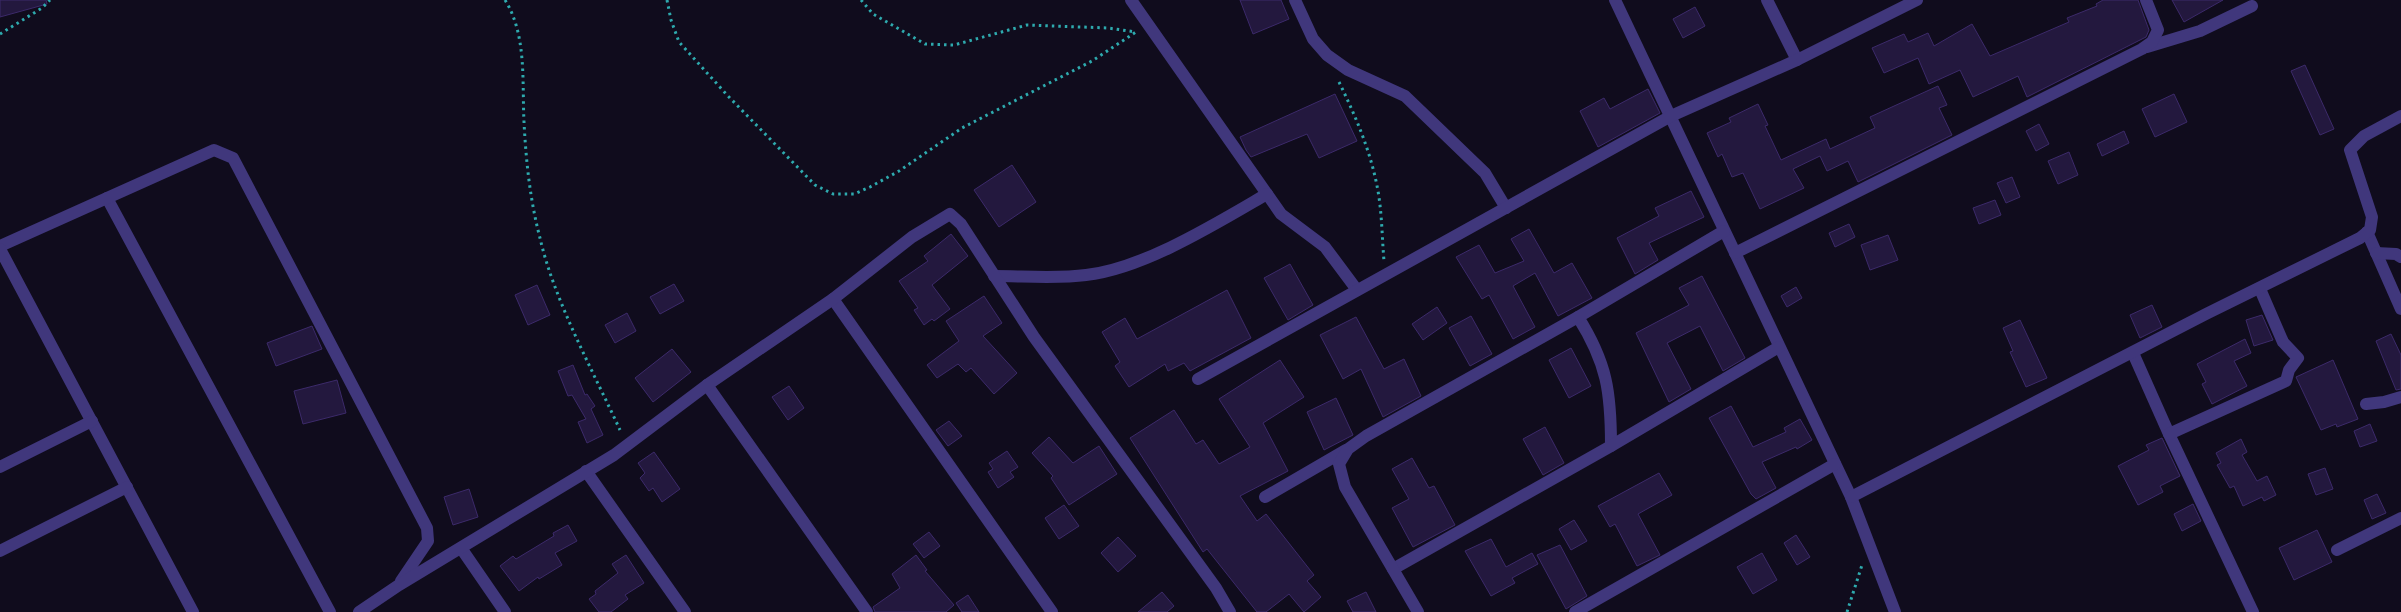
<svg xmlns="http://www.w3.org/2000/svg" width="2401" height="612" font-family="'Work Sans',sans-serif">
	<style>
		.building { fill: #23183e; stroke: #3c2a6a }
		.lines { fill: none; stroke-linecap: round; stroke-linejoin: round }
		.path { stroke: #2eaaae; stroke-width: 3; stroke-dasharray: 2.5 4; stroke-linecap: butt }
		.street { stroke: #40377c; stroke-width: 12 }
	</style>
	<rect width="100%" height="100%" fill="#100c1d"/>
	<g class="building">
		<polygon points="0,0 46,0 47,4 0,17"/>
		<polygon points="1240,0 1281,0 1289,19 1253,34"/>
		<polygon points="2103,0 2138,0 2149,30 2146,37 2027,97 2018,76 1973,97 1960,70 1929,84 1918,58 1884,73 1872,48 1904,34 1908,42 1928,33 1934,46 1972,24 1990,56 2069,22 2067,18 2097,6 2096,4"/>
		<polygon points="2172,0 2223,0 2184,22"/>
		<polygon points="1695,7 1705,26 1683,38 1673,19"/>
		<polygon points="2305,65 2334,129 2320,135 2291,71"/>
		<polygon points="1938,86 1947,105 1939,108 1952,135 1858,182 1848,161 1827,171 1820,156 1793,169 1804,188 1760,209 1743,173 1732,177 1722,154 1718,157 1707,133 1731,122 1729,118 1758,104 1768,125 1765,126 1781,160 1826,139 1830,149 1875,128 1870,117"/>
		<polygon points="1648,89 1660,113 1598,147 1580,111 1604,98 1610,109"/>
		<polygon points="1335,94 1357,141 1319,158 1307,134 1251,157 1246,150 1240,137"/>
		<polygon points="2174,94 2187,122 2155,137 2142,109"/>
		<polygon points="2039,124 2049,144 2036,151 2026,131"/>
		<polygon points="2124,131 2129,143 2102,156 2097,144"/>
		<polygon points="2069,152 2078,175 2058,184 2048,161"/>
		<polygon points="1012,165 1036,202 999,227 974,190"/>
		<polygon points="2012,177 2020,197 2006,203 1997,183"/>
		<polygon points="1691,191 1704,217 1649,243 1658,260 1635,274 1617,238 1659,216 1655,208"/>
		<polygon points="1995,200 2001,215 1979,224 1973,208"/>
		<polygon points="1849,224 1855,237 1835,247 1829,233"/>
		<polygon points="1529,229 1554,273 1572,263 1592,298 1558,316 1535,273 1513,286 1535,327 1513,339 1489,295 1482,299 1456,257 1479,245 1495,273 1524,261 1511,239"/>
		<polygon points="951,234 968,256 932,285 950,309 934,321 932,319 924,325 914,310 918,308 899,281 928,261 924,256"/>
		<polygon points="1888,235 1898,260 1870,270 1861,245"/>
		<polygon points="1290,264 1313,305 1288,320 1264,278"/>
		<polygon points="1702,276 1745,358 1723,371 1700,326 1667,343 1691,389 1669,402 1636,333 1689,305 1679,288"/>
		<polygon points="674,284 684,301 660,314 650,297"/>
		<polygon points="537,285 550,315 528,325 515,295"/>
		<polygon points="1796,287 1802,298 1787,307 1781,296"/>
		<polygon points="1227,290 1251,338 1190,371 1184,363 1168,371 1165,364 1129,387 1115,366 1120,362 1102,332 1125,318 1137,339"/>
		<polygon points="984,296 1002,323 983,336 1017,373 994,394 971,368 966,372 958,364 937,378 927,365 959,341 946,321"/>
		<polygon points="2152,305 2162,327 2140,338 2130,315"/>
		<polygon points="1437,307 1447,323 1423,340 1412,324"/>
		<polygon points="627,313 636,331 615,343 605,325"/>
		<polygon points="2262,315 2273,340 2254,346 2246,320"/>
		<polygon points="1471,316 1492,354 1470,366 1449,328"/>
		<polygon points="1356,317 1384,369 1404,359 1421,396 1383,417 1361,369 1343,379 1320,335"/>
		<polygon points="2020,320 2047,378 2026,387 2010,352 2013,351 2003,328"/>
		<polygon points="312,326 322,349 276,366 267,343"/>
		<polygon points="2391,334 2401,355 2401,389 2396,390 2376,341"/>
		<polygon points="2245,339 2251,353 2234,361 2247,386 2212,404 2202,384 2206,382 2197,364"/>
		<polygon points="1571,348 1591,386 1569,398 1549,360"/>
		<polygon points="672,349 691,372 653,402 635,378"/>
		<polygon points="1280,360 1304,397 1263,423 1288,471 1240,496 1257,521 1266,514 1314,575 1307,581 1321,597 1304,612 1289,594 1266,612 1257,612 1207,549 1203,552 1130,438 1174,410 1196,444 1203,440 1219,464 1250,447 1219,399"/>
		<polygon points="2333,360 2358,419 2337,427 2336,424 2321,430 2296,377"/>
		<polygon points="573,365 585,395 587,394 595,406 591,409 603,435 587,443 578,422 586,419 572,395 568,396 558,371"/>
		<polygon points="337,380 346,413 303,424 294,391"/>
		<polygon points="789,386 804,408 788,420 772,397"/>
		<polygon points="1336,398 1353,435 1324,450 1307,412"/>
		<polygon points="1731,406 1753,447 1786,432 1784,428 1800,419 1812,440 1797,449 1796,447 1762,462 1776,488 1756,499 1751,494 1709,418"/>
		<polygon points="949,421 962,436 948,446 936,430"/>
		<polygon points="2370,424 2377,441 2360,447 2354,431"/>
		<polygon points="1545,427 1564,463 1543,475 1523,439"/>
		<polygon points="1049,437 1073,463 1099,446 1117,474 1069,505 1051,478 1053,476 1032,453"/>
		<polygon points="2162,438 2180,476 2160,486 2163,492 2138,505 2118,466 2149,450 2146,445"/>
		<polygon points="2241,439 2247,452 2242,455 2257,481 2267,476 2276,495 2264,501 2262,497 2243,506 2234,486 2230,488 2217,465 2221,463 2216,453"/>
		<polygon points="1007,451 1018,467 1010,472 1014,477 998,488 988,472 993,469 989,463"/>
		<polygon points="654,452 680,489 662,502 653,488 649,491 640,478 645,473 638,463"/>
		<polygon points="1412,458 1429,488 1434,486 1455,525 1413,547 1392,508 1409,499 1392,469"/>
		<polygon points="2325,468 2333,489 2316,495 2308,474"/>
		<polygon points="1659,473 1672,495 1638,514 1660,555 1637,566 1615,524 1610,527 1598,506"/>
		<polygon points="469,489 478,517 453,525 444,497"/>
		<polygon points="2377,494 2386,513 2372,519 2364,500"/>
		<polygon points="2193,504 2201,521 2182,531 2174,514"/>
		<polygon points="1064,505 1079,526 1059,539 1045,518"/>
		<polygon points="1574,520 1587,541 1571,550 1559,529"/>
		<polygon points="568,525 577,541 555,553 562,565 539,579 538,577 519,591 500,566 513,556 516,559 554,536 553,533"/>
		<polygon points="2317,530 2332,562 2294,580 2279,548"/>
		<polygon points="929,532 940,546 924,558 913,544"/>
		<polygon points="1796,535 1810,557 1797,565 1784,543"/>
		<polygon points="1118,537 1136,556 1118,572 1101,553"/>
		<polygon points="1491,539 1506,567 1532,553 1538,564 1512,578 1515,583 1491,596 1465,551"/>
		<polygon points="1560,545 1587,596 1566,609 1537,555"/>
		<polygon points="1762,553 1777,580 1753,594 1737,567"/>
		<polygon points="626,555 644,583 625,595 628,599 611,612 599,612 589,599 596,594 595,591 618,573 612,564"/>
		<polygon points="916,555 927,570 925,571 954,605 946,612 875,612 873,607 900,588 892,574"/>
		<polygon points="1162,592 1174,606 1167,612 1138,612"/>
		<polygon points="1366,592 1376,612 1353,612 1347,601"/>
		<polygon points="968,595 979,612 962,612 956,603"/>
	</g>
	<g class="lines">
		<g class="path">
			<path d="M505 0C527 35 522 82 524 122 526 161 530 200 540 238 554 300 593 371 620 430"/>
			<polyline points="667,0 671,20 679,42 728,96 815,185 833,194 854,194 870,187 899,171 962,128 1092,61 1136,32"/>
			<polyline points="861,0 873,14 925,44 954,45 1027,25 1108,28 1136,32"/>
			<polyline points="0,34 42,8 50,0"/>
			<path d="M1339 82C1356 117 1371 152 1378 191 1382 214 1382 238 1384 261"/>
			<polyline points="1847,612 1862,565"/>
		</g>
		<g class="street">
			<polyline points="1131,0 1281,214 1325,247 1357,290"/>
			<polyline points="1295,0 1313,39 1327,55 1348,70 1405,96 1485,173 1506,208"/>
			<polyline points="1615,0 1851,497 1895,612"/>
			<polyline points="1767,0 1797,60"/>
			<polyline points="2147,47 2200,31 2252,6"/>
			<polyline points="107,198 330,612"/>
			<polyline points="2367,232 2401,309"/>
			<polyline points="0,246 214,150 233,158 427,528 428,541 401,581"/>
			<polyline points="0,249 193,612"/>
			<polyline points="1735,253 2142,49 2152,42 2158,30 2146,0"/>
			<polyline points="2376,253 2396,254 2401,257"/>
			<path d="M994 276C1024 276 1057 279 1086 275 1143 269 1217 223 1267 194"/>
			<polyline points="833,299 1052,612"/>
			<path d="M1578 317C1607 363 1611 392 1611 446"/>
			<polyline points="2133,353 2169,434 2253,612"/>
			<polyline points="1198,379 1671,116 1797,60 1917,0"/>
			<polyline points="707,385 867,612"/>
			<polyline points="2366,404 2384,402 2401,397"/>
			<polyline points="2169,434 2286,381 2289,370 2298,358 2283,342 2260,289"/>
			<polyline points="0,467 92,421"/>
			<polyline points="586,471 685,612"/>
			<polyline points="1265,497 1346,450"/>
			<polyline points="1851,497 2206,314 2360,238 2370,230 2372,217 2350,150 2364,136 2401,116"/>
			<polyline points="461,548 505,612"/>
			<polyline points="2337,550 2401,518"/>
			<polyline points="0,551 127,487"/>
			<polyline points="1393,569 1611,446 1779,347"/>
			<polyline points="359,612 399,585 614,455 707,385 833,299 912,237 950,214 961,224 1034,337 1216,588 1230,612"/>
			<polyline points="1418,612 1345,487 1339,464 1348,449 1366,436 1578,317 1724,231"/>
			<polyline points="1575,612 1835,464"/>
		</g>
	</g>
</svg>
